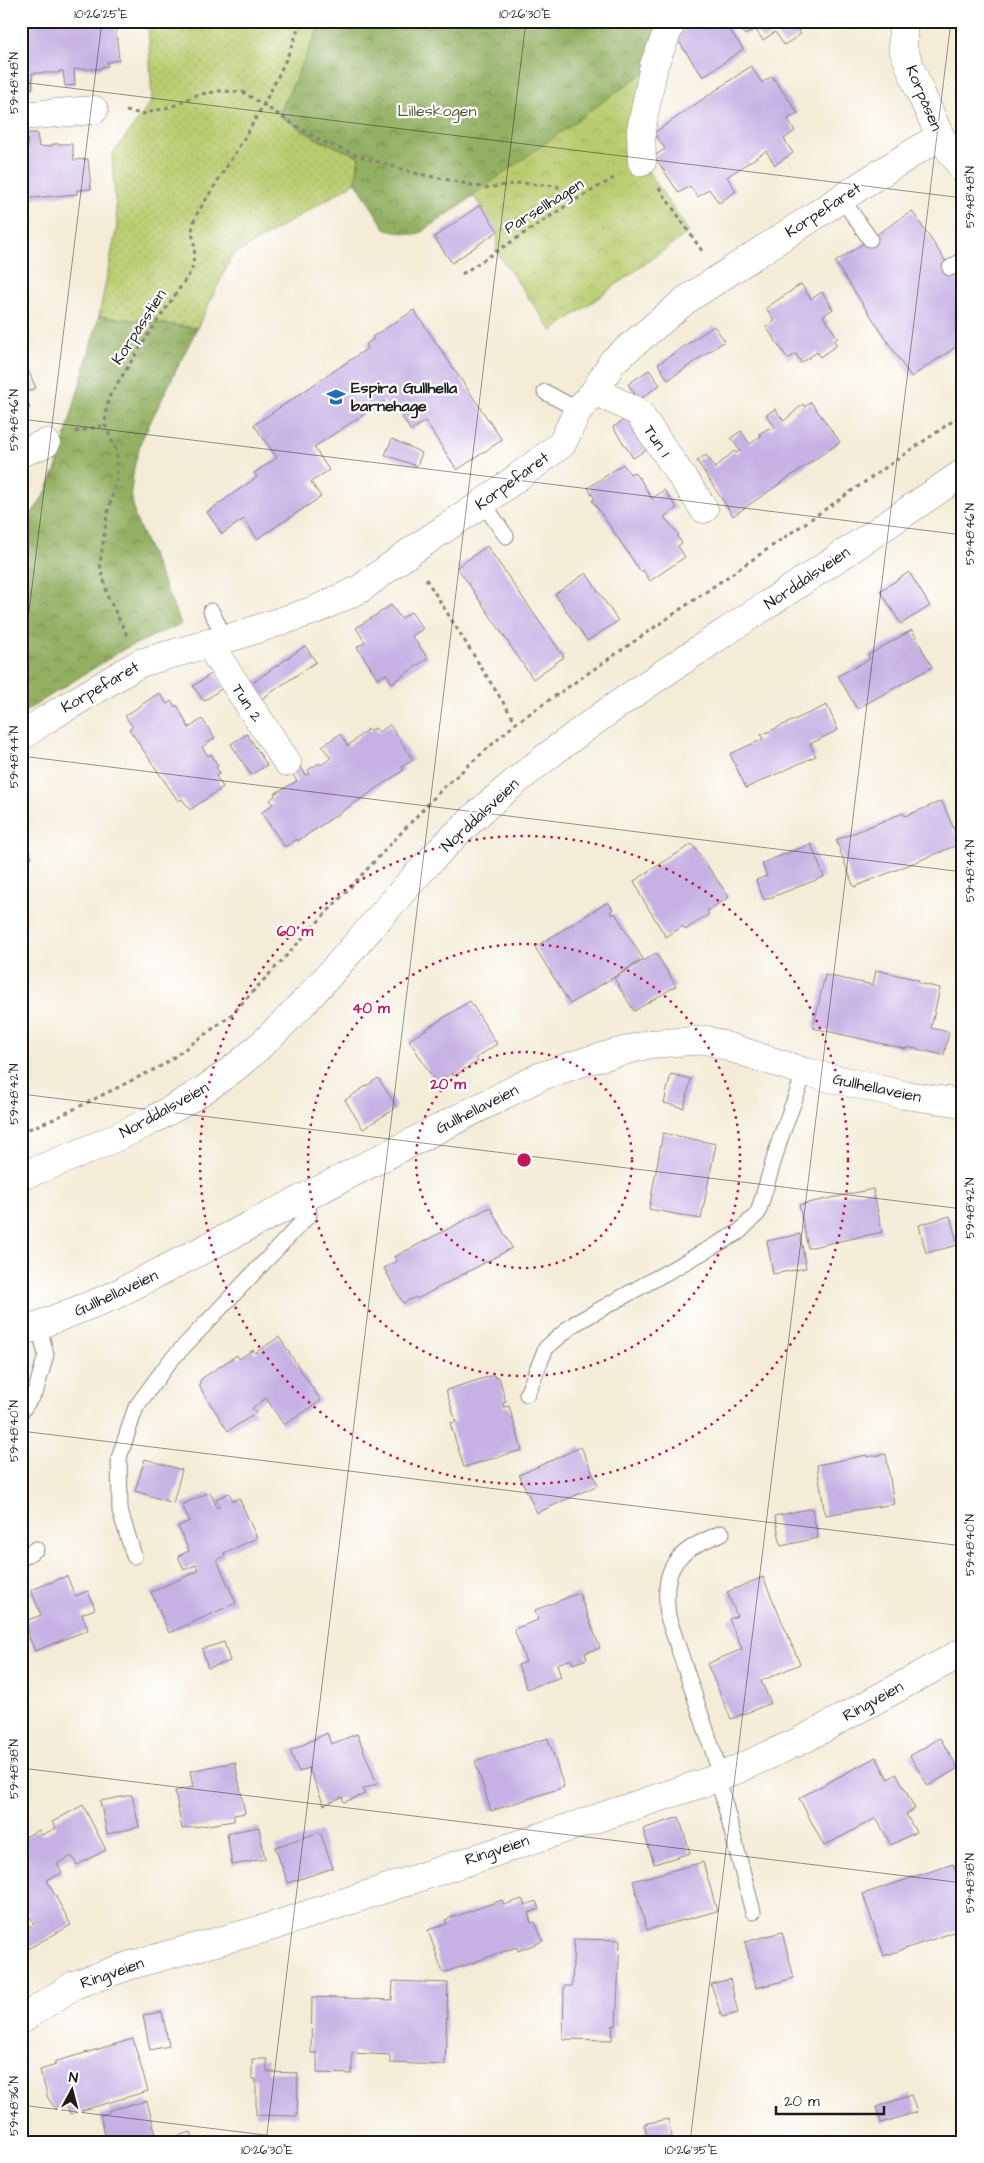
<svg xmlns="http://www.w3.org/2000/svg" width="984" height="2163" font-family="'Architects Daughter',sans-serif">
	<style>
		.grass { fill: url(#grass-dots); stroke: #6b7446 }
		.forest { fill: url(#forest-crowns); stroke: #58663f }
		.park { fill: url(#park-crowns); stroke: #6b7446 }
		.building { fill: #c6b0e4 }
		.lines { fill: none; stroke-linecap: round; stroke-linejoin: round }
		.service-casing { stroke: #88847a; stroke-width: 17 }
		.minor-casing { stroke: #88847a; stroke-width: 29 }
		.path { stroke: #88847a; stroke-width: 3; stroke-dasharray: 4 4; stroke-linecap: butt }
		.service { stroke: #fff; stroke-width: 15 }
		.minor { stroke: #fff; stroke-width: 28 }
		.ticks { fill: none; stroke: #1c1c1c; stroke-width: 1; stroke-opacity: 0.45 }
		.ring { fill: none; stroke: #c2185b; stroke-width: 2.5; stroke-dasharray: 2.5 5 }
		.labels { text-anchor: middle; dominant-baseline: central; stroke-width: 4.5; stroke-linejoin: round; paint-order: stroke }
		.street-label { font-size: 16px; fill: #1c1c1c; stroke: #fff }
		.park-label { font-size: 16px; fill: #535a39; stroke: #fff }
		.poi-label { font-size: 16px; font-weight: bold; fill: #1c1c1c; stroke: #fff; text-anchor: start }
		.centre { fill: #c2185b; stroke: #fff; stroke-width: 2.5 }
		.ring-label { font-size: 15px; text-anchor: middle; font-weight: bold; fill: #c2185b; stroke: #fff; stroke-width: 4.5; stroke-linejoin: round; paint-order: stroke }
		.neatline { fill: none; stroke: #1c1c1c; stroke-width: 2 }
		.ticks-label { font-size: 12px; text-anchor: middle; fill: #1c1c1c }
	</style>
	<defs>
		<pattern id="grass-dots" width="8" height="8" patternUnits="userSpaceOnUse" patternTransform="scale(1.25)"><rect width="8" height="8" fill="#bacc70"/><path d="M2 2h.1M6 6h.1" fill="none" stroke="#9faf60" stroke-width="1.8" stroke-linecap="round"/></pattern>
		<pattern id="forest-crowns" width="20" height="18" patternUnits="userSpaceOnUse" patternTransform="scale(1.25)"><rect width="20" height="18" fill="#93b062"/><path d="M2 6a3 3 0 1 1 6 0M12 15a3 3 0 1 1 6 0" fill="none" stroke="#778e50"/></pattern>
		<pattern id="park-crowns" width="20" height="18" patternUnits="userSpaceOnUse" patternTransform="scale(1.25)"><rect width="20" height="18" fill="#bacc70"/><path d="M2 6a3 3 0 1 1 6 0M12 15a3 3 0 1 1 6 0" fill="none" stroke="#9faf60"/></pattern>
	</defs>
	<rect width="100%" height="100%" fill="#fff"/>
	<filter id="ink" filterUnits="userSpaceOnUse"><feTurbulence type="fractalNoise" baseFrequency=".02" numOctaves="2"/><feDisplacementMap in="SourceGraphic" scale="10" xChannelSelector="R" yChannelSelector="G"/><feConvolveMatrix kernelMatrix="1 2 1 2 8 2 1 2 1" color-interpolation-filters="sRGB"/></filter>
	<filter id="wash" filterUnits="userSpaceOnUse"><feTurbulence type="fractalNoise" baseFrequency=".0096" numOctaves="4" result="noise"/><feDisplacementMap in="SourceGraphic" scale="20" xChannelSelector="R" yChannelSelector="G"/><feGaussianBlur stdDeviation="1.12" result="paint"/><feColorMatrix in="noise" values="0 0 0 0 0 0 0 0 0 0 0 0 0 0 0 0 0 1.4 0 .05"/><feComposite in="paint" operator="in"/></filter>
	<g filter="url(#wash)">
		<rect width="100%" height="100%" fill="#f4ecd7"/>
		<polygon class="grass" points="148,21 322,21 279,115 317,139 359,156 356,182 232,256 197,328 99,316 117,226 112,155 152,101"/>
		<g class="forest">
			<polygon points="322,21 672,21 654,65 486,188 417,235 386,230 356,182 359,156 317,139 279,115"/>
			<polygon points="99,316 197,328 141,441 134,467 131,492 135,517 181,624 124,649 21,714 21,529 45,494 57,466"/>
		</g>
		<polygon class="park" points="654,65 642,162 689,232 552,331 496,251 498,232 473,195"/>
		<g id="blocks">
			<g class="building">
				<polygon points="45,21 115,21 119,60 107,62 108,66 101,67 101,69 74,69 75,85 65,86 63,71 59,71 59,73 32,73 33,88 24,89 21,74 21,24"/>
				<polygon points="689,21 724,21 743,49 703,77 675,36 691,24"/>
				<polygon points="736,21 792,21 801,34 784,45 775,32 763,40 755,29 745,35"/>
				<polygon points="751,66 762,83 772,76 798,113 788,119 795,131 784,139 793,153 775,165 766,151 727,177 736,191 719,203 709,189 698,197 690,186 679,193 654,156 665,149 654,133"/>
				<polygon points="27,133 37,133 39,147 52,146 52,144 72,144 74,160 88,159 91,189 77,190 77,194 21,199 21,149 28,148"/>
				<polygon points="480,205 498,231 452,263 434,237"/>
				<polygon points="912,211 963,287 963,342 911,377 835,262"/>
				<polygon points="801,284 811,299 822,292 833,309 823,316 838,338 834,341 837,345 820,357 817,352 801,363 796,354 788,359 766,327 775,321 766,308"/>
				<polygon points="414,310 502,440 457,470 425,421 411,431 396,408 391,412 384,401 314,447 329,470 311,482 321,497 257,539 244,519 222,534 207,512 257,477 254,473 277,458 254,425 368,348 366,344 374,339 372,337"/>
				<polygon points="714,326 725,341 668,380 658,364"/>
				<polygon points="24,361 36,388 24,393 30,408 21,414 21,362"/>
				<polygon points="649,370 660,385 639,400 628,384"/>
				<polygon points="811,402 840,442 733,516 697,461 706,455 715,468 734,451 736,453 740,451 731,438 741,431 750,444 761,436 759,434 769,428 770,430 775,427 766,415 775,409 784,421 803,404 805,407"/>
				<polygon points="629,417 649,448 633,458 613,427"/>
				<polygon points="392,439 422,453 417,466 385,455"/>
				<polygon points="623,464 630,474 634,472 638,478 639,477 652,499 664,490 677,508 664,517 679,535 677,536 682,543 678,546 685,557 650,581 643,570 641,572 592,500 595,499 588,488"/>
				<polygon points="487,546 564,657 533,679 457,567"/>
				<polygon points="909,572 930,606 901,624 880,591"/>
				<polygon points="586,573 618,621 587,641 555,594"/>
				<polygon points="391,605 401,619 411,612 423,629 412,636 428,658 392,683 386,674 378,679 357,647 365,642 356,628"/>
				<polygon points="912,630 932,667 857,709 838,676 870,659 868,655"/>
				<polygon points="305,646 316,662 260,700 249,685"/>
				<polygon points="214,672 224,687 204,701 193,686"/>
				<polygon points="159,693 167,704 171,701 175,707 177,705 189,728 202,719 215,738 202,747 208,756 211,754 218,766 216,767 220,773 216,776 223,787 190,810 182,799 178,801 129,729 133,727 125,716"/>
				<polygon points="827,705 838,730 810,744 816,756 746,788 730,754 763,739 761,735"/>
				<polygon points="390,725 413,760 402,767 404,770 298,841 297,839 285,847 261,813 273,804 270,800 275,796 274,794 297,781 289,769 298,763 306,775 310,773 308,770 319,763 321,765 331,758 322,746 340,734 348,746 368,729 370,731 375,728 379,732"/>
				<polygon points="247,734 267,765 251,775 231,744"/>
				<polygon points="942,801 960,844 854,887 836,840 903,813 905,816"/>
				<polygon points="21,842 32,857 21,865"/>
				<polygon points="692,844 729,897 707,911 709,914 685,930 683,926 666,937 639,893 640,892 634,881"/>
				<polygon points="811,844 824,877 764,900 756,880 767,876 762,863"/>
				<polygon points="608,902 613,910 610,912 612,915 615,913 643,959 570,1004 535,947"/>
				<polygon points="656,953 676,986 634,1011 614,978"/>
				<polygon points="876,970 919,980 918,983 940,988 931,1028 949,1032 944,1055 907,1047 906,1049 813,1028 825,975 873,985"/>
				<polygon points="470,1001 497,1044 476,1058 478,1061 454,1076 452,1073 436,1083 409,1040"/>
				<polygon points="671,1074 691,1079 684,1108 664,1103"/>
				<polygon points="378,1078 397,1107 363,1129 345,1100"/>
				<polygon points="663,1133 716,1144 701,1219 649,1209"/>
				<polygon points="873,1189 882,1232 808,1248 799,1205"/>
				<polygon points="490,1207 512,1248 417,1299 416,1297 403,1303 384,1268 397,1261 394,1257"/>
				<polygon points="950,1216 958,1245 926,1253 919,1225"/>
				<polygon points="800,1234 806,1268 773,1274 767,1241"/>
				<polygon points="279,1337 321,1401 284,1425 266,1398 252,1408 256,1413 228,1431 204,1394 199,1385 201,1379 237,1355 239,1359 253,1350 255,1353"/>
				<polygon points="494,1375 495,1378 499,1377 506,1402 503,1403 504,1407 509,1406 522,1450 464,1467 450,1423 456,1422 446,1390"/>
				<polygon points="581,1447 598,1485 537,1513 519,1475"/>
				<polygon points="886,1454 894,1504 825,1515 817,1465 867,1455 867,1457"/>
				<polygon points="145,1459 182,1470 173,1503 135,1491"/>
				<polygon points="210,1492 217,1508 220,1507 216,1499 229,1493 233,1501 239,1498 257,1538 224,1553 225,1556 217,1560 236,1603 169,1633 151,1592 198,1571 196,1565 184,1570 178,1556 189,1551 178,1526 190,1521 182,1505"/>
				<polygon points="812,1508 818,1538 781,1546 775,1516"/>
				<polygon points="67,1576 75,1596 88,1591 95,1609 82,1614 88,1630 35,1651 27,1632 29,1631 25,1621 41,1615 31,1590"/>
				<polygon points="763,1577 800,1664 761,1681 771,1703 731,1719 707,1664 742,1649 729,1619 737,1616 727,1592"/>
				<polygon points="579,1593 600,1648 585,1653 587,1659 573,1664 571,1659 557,1664 561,1677 527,1689 518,1665 526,1662 514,1629 538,1620 535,1610"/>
				<polygon points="224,1642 230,1661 208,1668 202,1649"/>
				<polygon points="327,1733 331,1744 357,1734 377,1784 363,1789 365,1794 344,1802 342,1797 324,1805 309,1768 299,1772 290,1751"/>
				<polygon points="548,1738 564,1787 491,1811 475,1761"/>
				<polygon points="940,1738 958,1768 928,1786 910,1756"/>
				<polygon points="876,1757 888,1779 897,1774 915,1809 906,1814 916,1832 891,1845 876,1818 824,1846 799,1798"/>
				<polygon points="235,1762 245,1813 234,1815 234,1821 182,1829 175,1791 193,1787 190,1771"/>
				<polygon points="132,1795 139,1827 107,1834 100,1801"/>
				<polygon points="83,1805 106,1850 77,1865 72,1856 57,1864 62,1873 47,1880 71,1925 24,1951 21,1948 21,1931 34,1924 21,1901 21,1839 39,1830 42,1835 56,1828 52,1822"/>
				<polygon points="679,1817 690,1853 654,1864 643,1829"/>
				<polygon points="259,1827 265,1859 232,1865 227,1833"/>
				<polygon points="320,1832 333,1868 288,1883 275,1847"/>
				<polygon points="703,1862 717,1911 647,1930 633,1881"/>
				<polygon points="953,1864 963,1892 963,1929 884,1956 863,1894"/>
				<polygon points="522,1899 525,1905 536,1901 539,1909 528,1913 531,1923 535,1922 543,1941 518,1951 517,1947 443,1973 428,1930 447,1924 445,1920 502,1900 504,1905"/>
				<polygon points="782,1932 794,1978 756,1988 745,1942"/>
				<polygon points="574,1939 620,1940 616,2026 613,2025 612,2040 563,2039 564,1986 572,1986"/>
				<polygon points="730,1979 738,2013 722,2017 711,1984"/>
				<polygon points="393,1981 448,1983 445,2065 390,2063 390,2055 352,2053 352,2074 317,2073 317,2053 311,2053 312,1997 392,2000"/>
				<polygon points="162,2012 169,2046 150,2050 143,2015"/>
				<polygon points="133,2039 148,2091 70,2114 67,2106 56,2110 48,2098 40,2070 56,2065 54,2062"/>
				<polygon points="252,2059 267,2059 267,2072 298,2073 297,2116 256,2115 256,2079 252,2079"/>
				<polygon points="911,2095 917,2112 881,2123 876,2107"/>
				<polygon points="147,2101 158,2142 107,2142 100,2115 110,2112 109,2110"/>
				<polygon points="668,2119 672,2137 649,2142 644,2124"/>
				<polygon points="191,2132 194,2142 160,2142 160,2141"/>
			</g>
		</g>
	</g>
	<g filter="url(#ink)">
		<use href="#blocks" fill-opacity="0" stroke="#88847a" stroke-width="1"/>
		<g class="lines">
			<g class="service-casing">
				<g id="service">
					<polyline points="842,199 870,239"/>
					<polyline points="950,268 963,260"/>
					<polyline points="545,392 578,410"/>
					<polyline points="483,503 506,536"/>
					<polyline points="211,611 225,638"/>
					<polyline points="527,1394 546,1348 574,1324 739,1232 758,1213 781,1136 805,1072"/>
					<polyline points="21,1412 36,1390 46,1355 39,1326"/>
					<path d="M722 1533C675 1552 662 1565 668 1617L715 1757 718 1778 753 1912"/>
					<polyline points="134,1556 120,1511 119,1458 136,1407 170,1361 309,1215 307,1195"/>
					<polyline points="21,1559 36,1549"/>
				</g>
			</g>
			<g class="minor-casing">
				<g id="minor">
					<polyline points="903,21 903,49 918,87 940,136 963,169"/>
					<polyline points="21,116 94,110"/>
					<polyline points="642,162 641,130 654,65 672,21"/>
					<polyline points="595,391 638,412 704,509"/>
					<polyline points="21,453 46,443"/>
					<polyline points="208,643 287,762"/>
					<polyline points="21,737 45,720 140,663 239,635 315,610 360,589 410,552 483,503 562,444 578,410 595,391 613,361 686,300 868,181 940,136"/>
					<path d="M21 1176C102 1146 186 1111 251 1054 338 977 402 879 489 804 565 738 647 684 730 629 808 578 886 526 963 473"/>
					<polyline points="21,1332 111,1297 539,1077 586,1061 650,1044 707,1040 805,1072 904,1095 963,1103"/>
					<polyline points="21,2020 74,1985 131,1965 270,1927 718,1778 804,1739 963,1652"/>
				</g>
			</g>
			<g class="path">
				<polyline points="126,111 143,114 173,106 196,95 220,91 243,92 317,139 359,156 415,173 486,188 520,183 557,186 572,202"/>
				<polyline points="659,188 702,251"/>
				<polyline points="462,274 572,202 614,178"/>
				<polyline points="75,432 105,425"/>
				<polyline points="426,579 516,723"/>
				<path d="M127 635 108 597 100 564 107 515 117 478V452L105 425 106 410 110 395 150 332 192 270 195 249 192 231 195 217C234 154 277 92 301 21"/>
				<polyline points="21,1132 54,1119 163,1065 230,1016 442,789 516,723 963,414"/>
			</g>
			<use href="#service" class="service"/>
			<use href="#minor" class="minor"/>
		</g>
	</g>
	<path class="ticks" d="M21 82 963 198M21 419 963 535M21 676 102 21M21 756 963 872M21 1094 963 1209M21 1431 963 1546M21 1768 963 1883M21 2105 322 2142M266 2142 526 21M690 2142 951 21"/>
	<g class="ring">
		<circle cx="524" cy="1160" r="108"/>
		<circle cx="524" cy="1160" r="216"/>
		<circle cx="524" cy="1160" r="324"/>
	</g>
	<defs>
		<g id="school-bare" transform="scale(1.5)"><path d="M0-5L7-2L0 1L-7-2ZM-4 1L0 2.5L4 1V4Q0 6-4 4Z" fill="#1f6fb2" stroke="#fff" stroke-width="2.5" paint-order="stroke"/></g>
	</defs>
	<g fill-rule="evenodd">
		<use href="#school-bare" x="336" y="397"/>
	</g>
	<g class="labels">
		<g class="street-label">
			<text transform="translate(924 98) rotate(67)">Korpåsen</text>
			<text transform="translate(544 206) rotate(-32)">Parsellhagen</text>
			<text transform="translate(823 210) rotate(-33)">Korpefaret</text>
			<text transform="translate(139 327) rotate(-57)">Korpåsstien</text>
			<text transform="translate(657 441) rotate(56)">Tun 1</text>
			<text transform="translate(512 481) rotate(-36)">Korpefaret</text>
			<text transform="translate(807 578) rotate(-34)">Norddalsveien</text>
			<text transform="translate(100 687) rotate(-30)">Korpefaret</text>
			<text transform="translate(247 703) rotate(57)">Tun 2</text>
			<text transform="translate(480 815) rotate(-43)">Norddalsveien</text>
			<text transform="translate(877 1088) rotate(12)">Gullhellaveien</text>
			<text transform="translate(477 1109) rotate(-27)">Gullhellaveien</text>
			<text transform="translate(164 1110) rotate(-29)">Norddalsveien</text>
			<text transform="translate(116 1293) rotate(-25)">Gullhellaveien</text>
			<text transform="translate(873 1701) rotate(-29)">Ringveien</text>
			<text transform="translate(497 1850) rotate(-18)">Ringveien</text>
			<text transform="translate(112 1973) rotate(-19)">Ringveien</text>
		</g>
		<g class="park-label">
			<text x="437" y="111">Lilleskogen</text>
		</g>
		<g class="poi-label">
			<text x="351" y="388">Espira Gullhella<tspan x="351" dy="18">barnehage</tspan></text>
		</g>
	</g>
	<circle cx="524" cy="1160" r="8" class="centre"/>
	<g class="ring-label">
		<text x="295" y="936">60 m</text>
		<text x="371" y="1013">40 m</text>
		<text x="448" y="1089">20 m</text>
	</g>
	<rect width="984" height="2163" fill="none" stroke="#fff" stroke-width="55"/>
	<g transform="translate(72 2090) rotate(7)" stroke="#ffffff" stroke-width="4" paint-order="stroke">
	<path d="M0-4L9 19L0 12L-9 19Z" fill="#1c1c1c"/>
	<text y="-8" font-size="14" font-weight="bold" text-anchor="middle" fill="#1c1c1c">N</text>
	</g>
	<path d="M776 2106v8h108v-8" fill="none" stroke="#1c1c1c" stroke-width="2.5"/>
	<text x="784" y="2106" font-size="15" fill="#1c1c1c" stroke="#ffffff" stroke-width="4" paint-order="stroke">20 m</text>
	<rect x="28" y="28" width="928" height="2108" class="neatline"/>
	<g class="ticks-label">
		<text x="101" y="18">10°26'25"E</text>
		<text x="525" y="18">10°26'30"E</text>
		<text transform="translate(14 83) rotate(-90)" y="4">59°48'48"N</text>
		<text transform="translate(970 197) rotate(-90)" y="4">59°48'48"N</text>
		<text transform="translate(14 420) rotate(-90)" y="4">59°48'46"N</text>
		<text transform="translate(970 534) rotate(-90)" y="4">59°48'46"N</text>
		<text transform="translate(14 757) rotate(-90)" y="4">59°48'44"N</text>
		<text transform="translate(970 871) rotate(-90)" y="4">59°48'44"N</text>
		<text transform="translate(14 1094) rotate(-90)" y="4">59°48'42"N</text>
		<text transform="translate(970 1208) rotate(-90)" y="4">59°48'42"N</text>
		<text transform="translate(14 1431) rotate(-90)" y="4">59°48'40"N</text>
		<text transform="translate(970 1545) rotate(-90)" y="4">59°48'40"N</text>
		<text transform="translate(14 1769) rotate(-90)" y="4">59°48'38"N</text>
		<text transform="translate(970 1883) rotate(-90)" y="4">59°48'38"N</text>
		<text transform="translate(14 2106) rotate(-90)" y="4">59°48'36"N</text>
		<text x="267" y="2154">10°26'30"E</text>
		<text x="691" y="2154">10°26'35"E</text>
	</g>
</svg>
